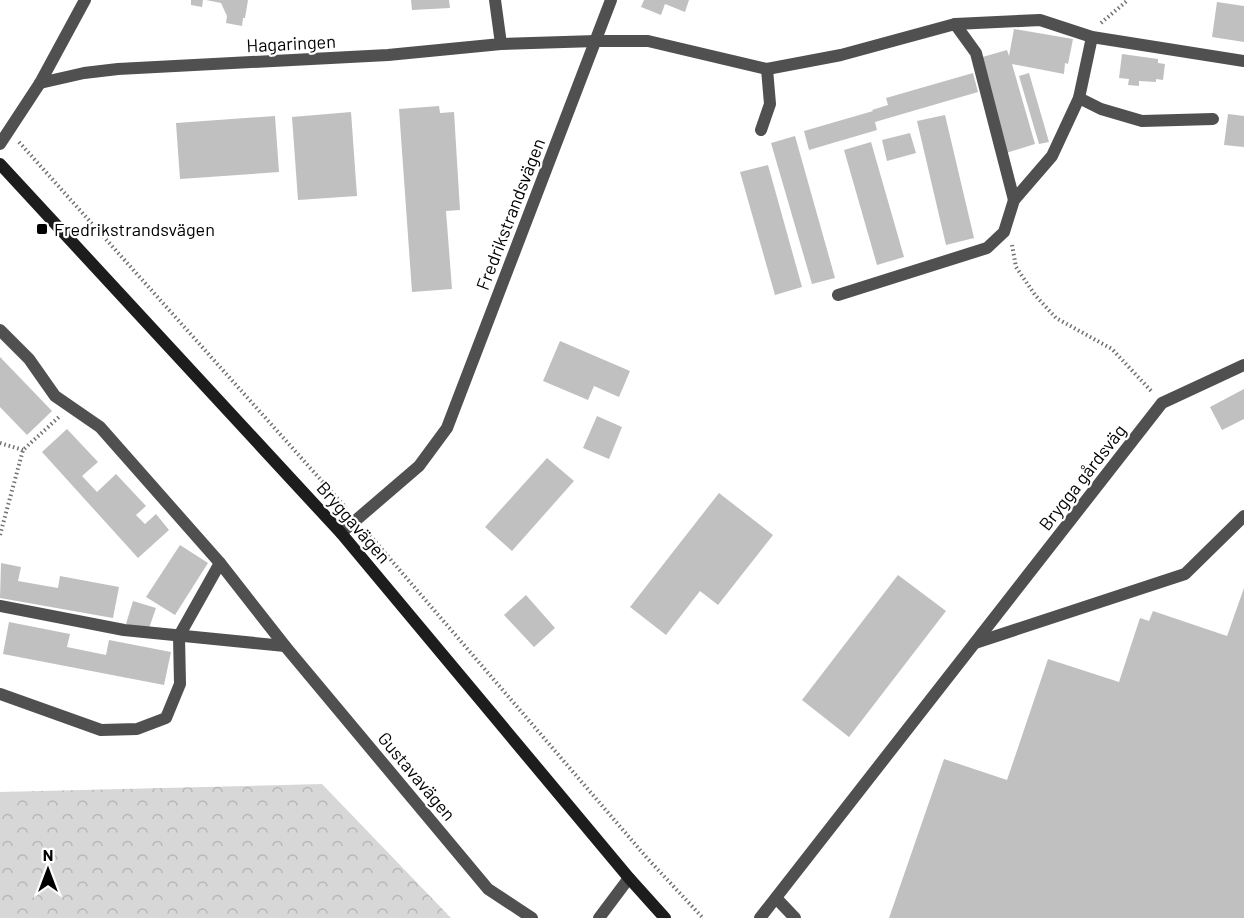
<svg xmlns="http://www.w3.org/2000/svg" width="1244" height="918" font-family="Barlow,sans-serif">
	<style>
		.forest { fill: url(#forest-crowns) }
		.building { fill: #c0c0c0 }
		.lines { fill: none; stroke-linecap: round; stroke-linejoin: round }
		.path { stroke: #727272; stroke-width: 4; stroke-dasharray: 1.5 3; stroke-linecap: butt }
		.service { stroke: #505050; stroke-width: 12 }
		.minor { stroke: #505050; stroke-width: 12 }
		.secondary { stroke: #1d1d1d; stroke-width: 12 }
		.poi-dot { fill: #000; stroke: #fff; stroke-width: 2 }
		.labels { text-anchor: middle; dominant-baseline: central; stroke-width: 4.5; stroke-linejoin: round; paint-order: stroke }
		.street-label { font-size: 18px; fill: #000; stroke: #fff }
		.poi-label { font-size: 18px; fill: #000; stroke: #fff; text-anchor: start }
	</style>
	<defs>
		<pattern id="forest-crowns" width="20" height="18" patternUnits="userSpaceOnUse" patternTransform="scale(1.5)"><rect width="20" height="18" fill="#d7d7d7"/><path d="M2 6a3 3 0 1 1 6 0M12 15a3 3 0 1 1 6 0" fill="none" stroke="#b7b7b7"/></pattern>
	</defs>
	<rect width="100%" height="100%" fill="#fff"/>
	<polygon class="forest" points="322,784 451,918 0,918 0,792"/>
	<g class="building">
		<polygon points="191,0 203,0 202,7 191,5"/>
		<polygon points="206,0 248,0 245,18 243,18 242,26 226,23 227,16 221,3"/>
		<polygon points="411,0 449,0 450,8 412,10"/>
		<polygon points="644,0 689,0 685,12 665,4 661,15 641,7"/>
		<polygon points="1217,2 1244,6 1244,42 1212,37"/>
		<polygon points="1014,29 1073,39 1068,64 1065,63 1064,74 1012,64 1035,144 1006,153 979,58 1007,50 1009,56"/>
		<polygon points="1122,54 1158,59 1158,63 1165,64 1163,80 1156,79 1156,82 1139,81 1139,86 1128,85 1129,79 1119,78"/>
		<polygon points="973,73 978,92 875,122 877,130 809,150 804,131 873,111 872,110 888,105 886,98"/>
		<polygon points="1029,73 1049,142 1039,144 1019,76"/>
		<polygon points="439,106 440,113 454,112 460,210 446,211 452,289 412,292 399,109"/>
		<polygon points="351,112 357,196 298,200 292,117"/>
		<polygon points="1228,114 1244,116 1244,147 1224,145"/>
		<polygon points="945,115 974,238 946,245 917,121"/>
		<polygon points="275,116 279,172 180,179 176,123"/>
		<polygon points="910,133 916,153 887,161 882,140"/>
		<polygon points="795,136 835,278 812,284 771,143"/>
		<polygon points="871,142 904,257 877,265 844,150"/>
		<polygon points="768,165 802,287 775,295 740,172"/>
		<polygon points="560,341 630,371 619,397 594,386 588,400 543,381"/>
		<polygon points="0,357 52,411 27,435 0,407"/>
		<polygon points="1244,389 1244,419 1222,430 1210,407"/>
		<polygon points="597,416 622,427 609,459 583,448"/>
		<polygon points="67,429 98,462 82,476 97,492 116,474 146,506 136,515 145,524 156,514 169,530 138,558 42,452"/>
		<polygon points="547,458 574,481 512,551 485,527"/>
		<polygon points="719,493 773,535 718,605 700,591 666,635 630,607"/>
		<polygon points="180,545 208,563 175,615 146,597"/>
		<polygon points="1,563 21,567 18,581 58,588 60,576 119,587 113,618 0,598"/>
		<polygon points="898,575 946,611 849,737 802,700"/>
		<polygon points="1244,588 1244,918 889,918 944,759 1007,780 1048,659 1119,682 1140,618 1149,621 1153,611 1227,636"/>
		<polygon points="526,595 555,628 534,647 504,615"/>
		<polygon points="133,601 156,608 148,631 126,624"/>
		<polygon points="9,622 70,634 67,647 106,655 109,640 171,652 164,685 3,654"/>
	</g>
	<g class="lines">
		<g class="path">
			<polyline points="1101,23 1128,0"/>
			<polyline points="19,142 346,508"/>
			<polyline points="1012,245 1016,267 1035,295 1056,318 1112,349 1153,393"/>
			<polyline points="0,443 23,450"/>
			<polyline points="367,532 647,858 703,918"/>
			<polyline points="0,535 23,450 59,417"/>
		</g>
		<g class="service">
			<polyline points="955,24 976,53 1014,200"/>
			<polyline points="596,41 648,41 767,69 841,55 955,24 1040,20 1092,37 1244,61"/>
			<polyline points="1079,98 1101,109 1142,121 1213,119"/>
			<polyline points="761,130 770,104 767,69"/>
			<polyline points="838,295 987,248 1004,232 1014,200 1052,156 1079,98 1092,37"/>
			<polyline points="975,643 1185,574 1244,516"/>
			<polyline points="776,898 795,918"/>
			<polyline points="760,918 1162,403 1244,365"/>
		</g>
		<g class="minor">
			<polyline points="501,44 596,41"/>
			<polyline points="40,83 84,73 118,69 388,55 501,44 495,0"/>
			<polyline points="0,144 40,83 85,0"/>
			<polyline points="0,330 29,359 55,396 100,427 220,563 285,646 488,889 532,918"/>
			<polyline points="341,533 419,466 447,428 611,0"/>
			<polyline points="0,606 124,630 285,646"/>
			<polyline points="0,694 101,730 137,729 166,718 180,684 179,636 220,563"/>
			<polyline points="599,918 629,878"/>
		</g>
		<polyline class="secondary" points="0,164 341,533 629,878 665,918"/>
	</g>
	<rect class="poi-dot" x="36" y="223" width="12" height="12" rx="3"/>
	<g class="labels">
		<g class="street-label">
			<text transform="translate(291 43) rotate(-3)">Hagaringen</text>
			<text transform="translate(510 214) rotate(-69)">Fredrikstrandsvägen</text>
			<text transform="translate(1082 477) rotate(-52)">Brygga gårdsväg</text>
			<text transform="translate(354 522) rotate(49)">Bryggavägen</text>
			<text transform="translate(417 776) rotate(50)">Gustavavägen</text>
		</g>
		<g class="poi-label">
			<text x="54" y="229">Fredrikstrandsvägen</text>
		</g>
	</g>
	<g transform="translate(48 870)" stroke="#ffffff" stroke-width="4.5" paint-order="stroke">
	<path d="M0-4.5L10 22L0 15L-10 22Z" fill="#000000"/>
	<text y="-9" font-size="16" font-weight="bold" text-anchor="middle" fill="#000000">N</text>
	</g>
</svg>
